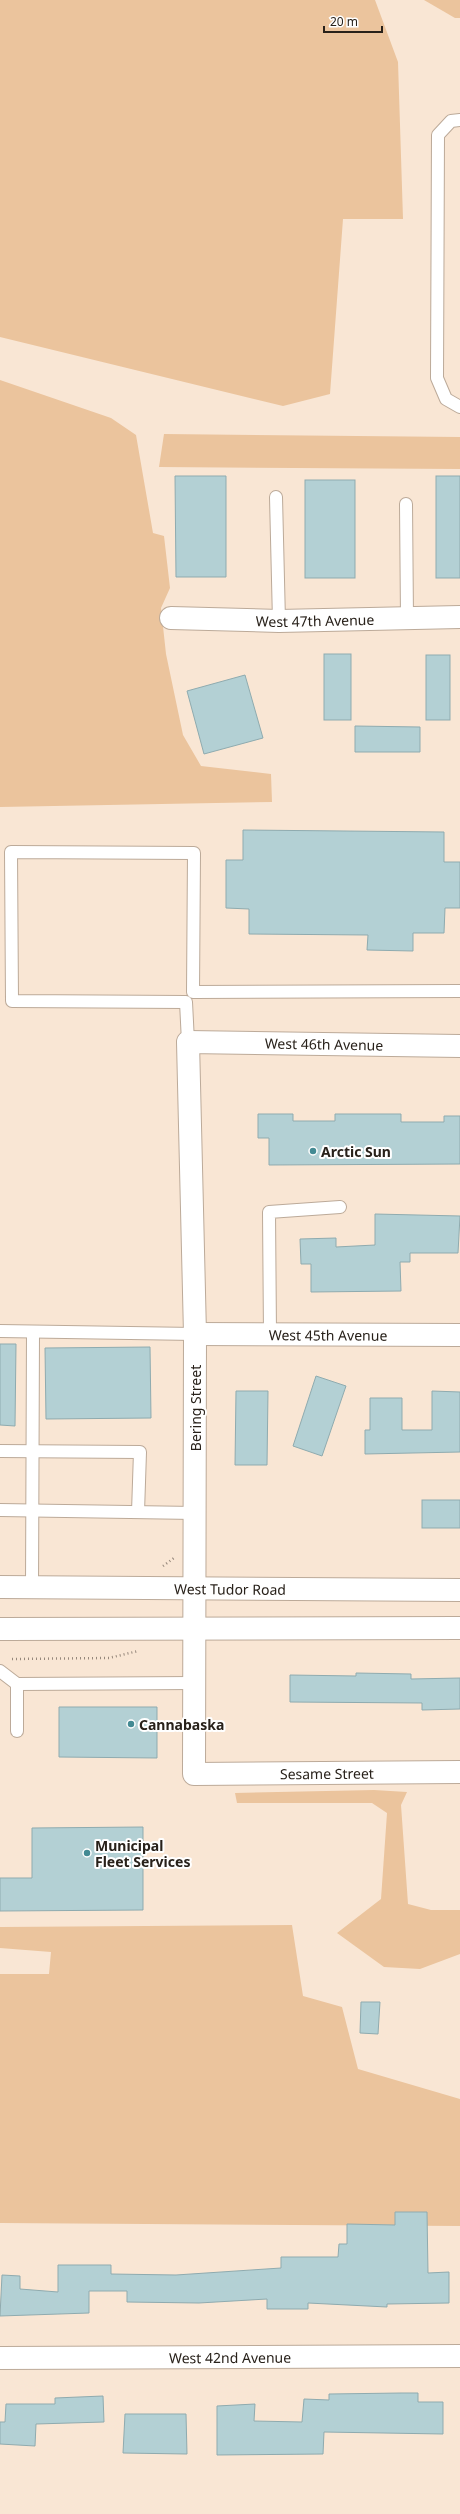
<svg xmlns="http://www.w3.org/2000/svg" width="460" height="2514" font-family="'Noto Sans',sans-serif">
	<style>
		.green { fill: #ebc49d }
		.building { fill: #b3d0d4; stroke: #8fabaf }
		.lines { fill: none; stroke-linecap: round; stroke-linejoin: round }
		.service-casing { stroke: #bcaa99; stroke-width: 14 }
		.minor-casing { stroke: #bcaa99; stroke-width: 24 }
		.primary-casing { stroke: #bcaa99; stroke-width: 24 }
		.path { stroke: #96887c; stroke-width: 2.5; stroke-dasharray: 1 3; stroke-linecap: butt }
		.service { stroke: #fff; stroke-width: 12 }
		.minor { stroke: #fff; stroke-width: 22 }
		.primary { stroke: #fff; stroke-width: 22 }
		.poi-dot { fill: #438a93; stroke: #fff; stroke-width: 1.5 }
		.labels { text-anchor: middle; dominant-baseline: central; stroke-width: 4; stroke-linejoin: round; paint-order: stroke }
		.street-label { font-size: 14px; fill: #28211a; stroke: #fff }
		.poi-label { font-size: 14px; font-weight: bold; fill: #28211a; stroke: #fff; text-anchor: start }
	</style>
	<rect width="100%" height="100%" fill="#f9e6d4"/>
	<g class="green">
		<polygon points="0,0 375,0 398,62 403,219 343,219 330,394 283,406 0,337"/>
		<polygon points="424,0 460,0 460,18 455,18"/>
		<polygon points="0,380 111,418 136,435 153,533 164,536 170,588 161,608 166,654 183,735 201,766 271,774 272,802 0,807"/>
		<polygon points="164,434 460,437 460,469 159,467"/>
		<polygon points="374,1790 407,1792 401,1805 408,1904 431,1910 460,1910 460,1954 420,1969 384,1967 337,1933 381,1899 387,1813 372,1803 237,1803 235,1793"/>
		<polygon points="292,1925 303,1996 342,2007 358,2069 460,2099 460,2226 0,2223 0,1974 49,1974 51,1952 0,1948 0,1927"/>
	</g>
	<g class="building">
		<polygon points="175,476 226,476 226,577 176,577"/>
		<rect x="436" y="476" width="24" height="102"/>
		<rect x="305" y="480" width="50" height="98"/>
		<rect x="324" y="654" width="27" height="66"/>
		<rect x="426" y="655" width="24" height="65"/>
		<polygon points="245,675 263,738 204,754 187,691"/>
		<polygon points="355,726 420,727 420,752 355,752"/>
		<polygon points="243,830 444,832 444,862 460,862 460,908 445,908 444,933 413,933 413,951 367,950 368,935 249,934 249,909 226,908 226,860 243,860"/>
		<polygon points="258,1114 293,1114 293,1121 335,1121 335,1114 401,1114 401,1122 444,1122 444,1116 460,1116 460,1164 269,1165 269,1138 258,1138"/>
		<polygon points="375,1214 460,1216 458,1253 410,1253 410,1262 400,1262 401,1291 311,1292 311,1264 301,1264 300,1239 336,1238 336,1247 375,1245"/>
		<polygon points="0,1344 16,1344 15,1426 0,1425"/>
		<polygon points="150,1347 151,1418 46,1419 45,1348"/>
		<polygon points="316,1376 346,1386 322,1456 293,1446"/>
		<polygon points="236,1391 268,1391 267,1465 235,1465"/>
		<polygon points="432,1391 460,1392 460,1452 365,1454 365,1430 370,1430 370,1398 402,1398 402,1430 432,1430"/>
		<rect x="422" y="1500" width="38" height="28"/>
		<polygon points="356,1673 411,1674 411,1679 460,1678 460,1709 422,1710 422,1703 290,1702 290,1675 356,1676"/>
		<polygon points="59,1707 157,1707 157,1758 59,1757"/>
		<polygon points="143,1827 143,1910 0,1911 0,1878 32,1878 32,1828"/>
		<polygon points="361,2002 380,2002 378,2034 360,2033"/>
		<polygon points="395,2212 427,2212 428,2273 449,2272 449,2303 387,2304 387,2307 308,2303 308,2309 267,2309 267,2299 199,2303 127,2302 127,2291 89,2291 89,2313 0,2316 2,2275 20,2276 20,2289 58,2292 58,2265 111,2265 111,2274 176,2275 281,2268 281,2257 338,2257 339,2244 347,2244 347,2224 395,2225"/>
		<polygon points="401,2393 418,2393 418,2402 443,2402 443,2434 324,2432 323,2454 217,2455 217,2406 255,2404 254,2421 302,2422 304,2399 329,2400 329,2394"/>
		<polygon points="103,2396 104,2422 36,2424 35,2446 0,2444 0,2422 5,2422 6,2404 55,2404 55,2398"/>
		<polygon points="125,2414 186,2414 187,2454 123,2453"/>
	</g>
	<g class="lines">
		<g class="service-casing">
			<g id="service">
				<polyline points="460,120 451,121 438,135 437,378 446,399 460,407"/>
				<polyline points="276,497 279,621"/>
				<polyline points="406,504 407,618"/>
				<polyline points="188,1042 186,1002 12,1001 11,852 194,853 193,992 460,991"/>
				<polyline points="0,1331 195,1334"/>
				<polyline points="270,1334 269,1212 340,1207"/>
				<polyline points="0,1451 140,1452 138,1512"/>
				<polyline points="0,1510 195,1513"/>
				<polyline points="32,1587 33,1332"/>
				<polyline points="0,1671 17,1684 195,1683"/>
				<polyline points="17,1684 17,1731"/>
			</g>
		</g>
		<g class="minor-casing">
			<g id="minor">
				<path id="s1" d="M171 618 279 621 460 617"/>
				<path id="s2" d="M460 1046 188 1042 195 1334 194 1774 460 1772"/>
				<path id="s3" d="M195 1334 460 1335"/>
				<path id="s4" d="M0 2358 460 2356"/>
			</g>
		</g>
		<g class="primary-casing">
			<g id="primary">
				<path id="s5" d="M0 1587 460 1590"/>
				<polyline points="0,1629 460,1628"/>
			</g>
		</g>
		<g class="path">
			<polyline points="163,1566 174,1558"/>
			<polyline points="12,1659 109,1658 138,1651"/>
		</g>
		<use href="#service" class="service"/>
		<use href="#minor" class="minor"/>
		<use href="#primary" class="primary"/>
	</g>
	<g class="poi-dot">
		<circle cx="313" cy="1151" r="4"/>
		<circle cx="131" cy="1724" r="4"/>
		<circle cx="87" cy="1853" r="4"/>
	</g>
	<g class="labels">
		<g class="street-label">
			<text stroke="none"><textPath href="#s1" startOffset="144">West 47th Avenue</textPath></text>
			<text transform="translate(324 1044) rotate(1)">West 46th Avenue</text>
			<text stroke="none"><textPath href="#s3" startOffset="133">West 45th Avenue</textPath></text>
			<text transform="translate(195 1408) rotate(-90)">Bering Street</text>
			<text stroke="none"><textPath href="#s5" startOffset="230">West Tudor Road</textPath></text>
			<text stroke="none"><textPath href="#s2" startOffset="1137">Sesame Street</textPath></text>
			<text stroke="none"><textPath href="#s4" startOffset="230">West 42nd Avenue</textPath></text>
		</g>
		<g class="poi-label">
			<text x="321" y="1151">Arctic Sun</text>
			<text x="139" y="1724">Cannabaska</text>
			<text x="95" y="1845">Municipal<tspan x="95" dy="16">Fleet Services</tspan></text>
		</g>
	</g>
	<path d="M324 26v6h58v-6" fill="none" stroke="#28211a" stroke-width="2"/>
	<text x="330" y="26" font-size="12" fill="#28211a" stroke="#ffffff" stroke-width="3" paint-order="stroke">20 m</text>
</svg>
